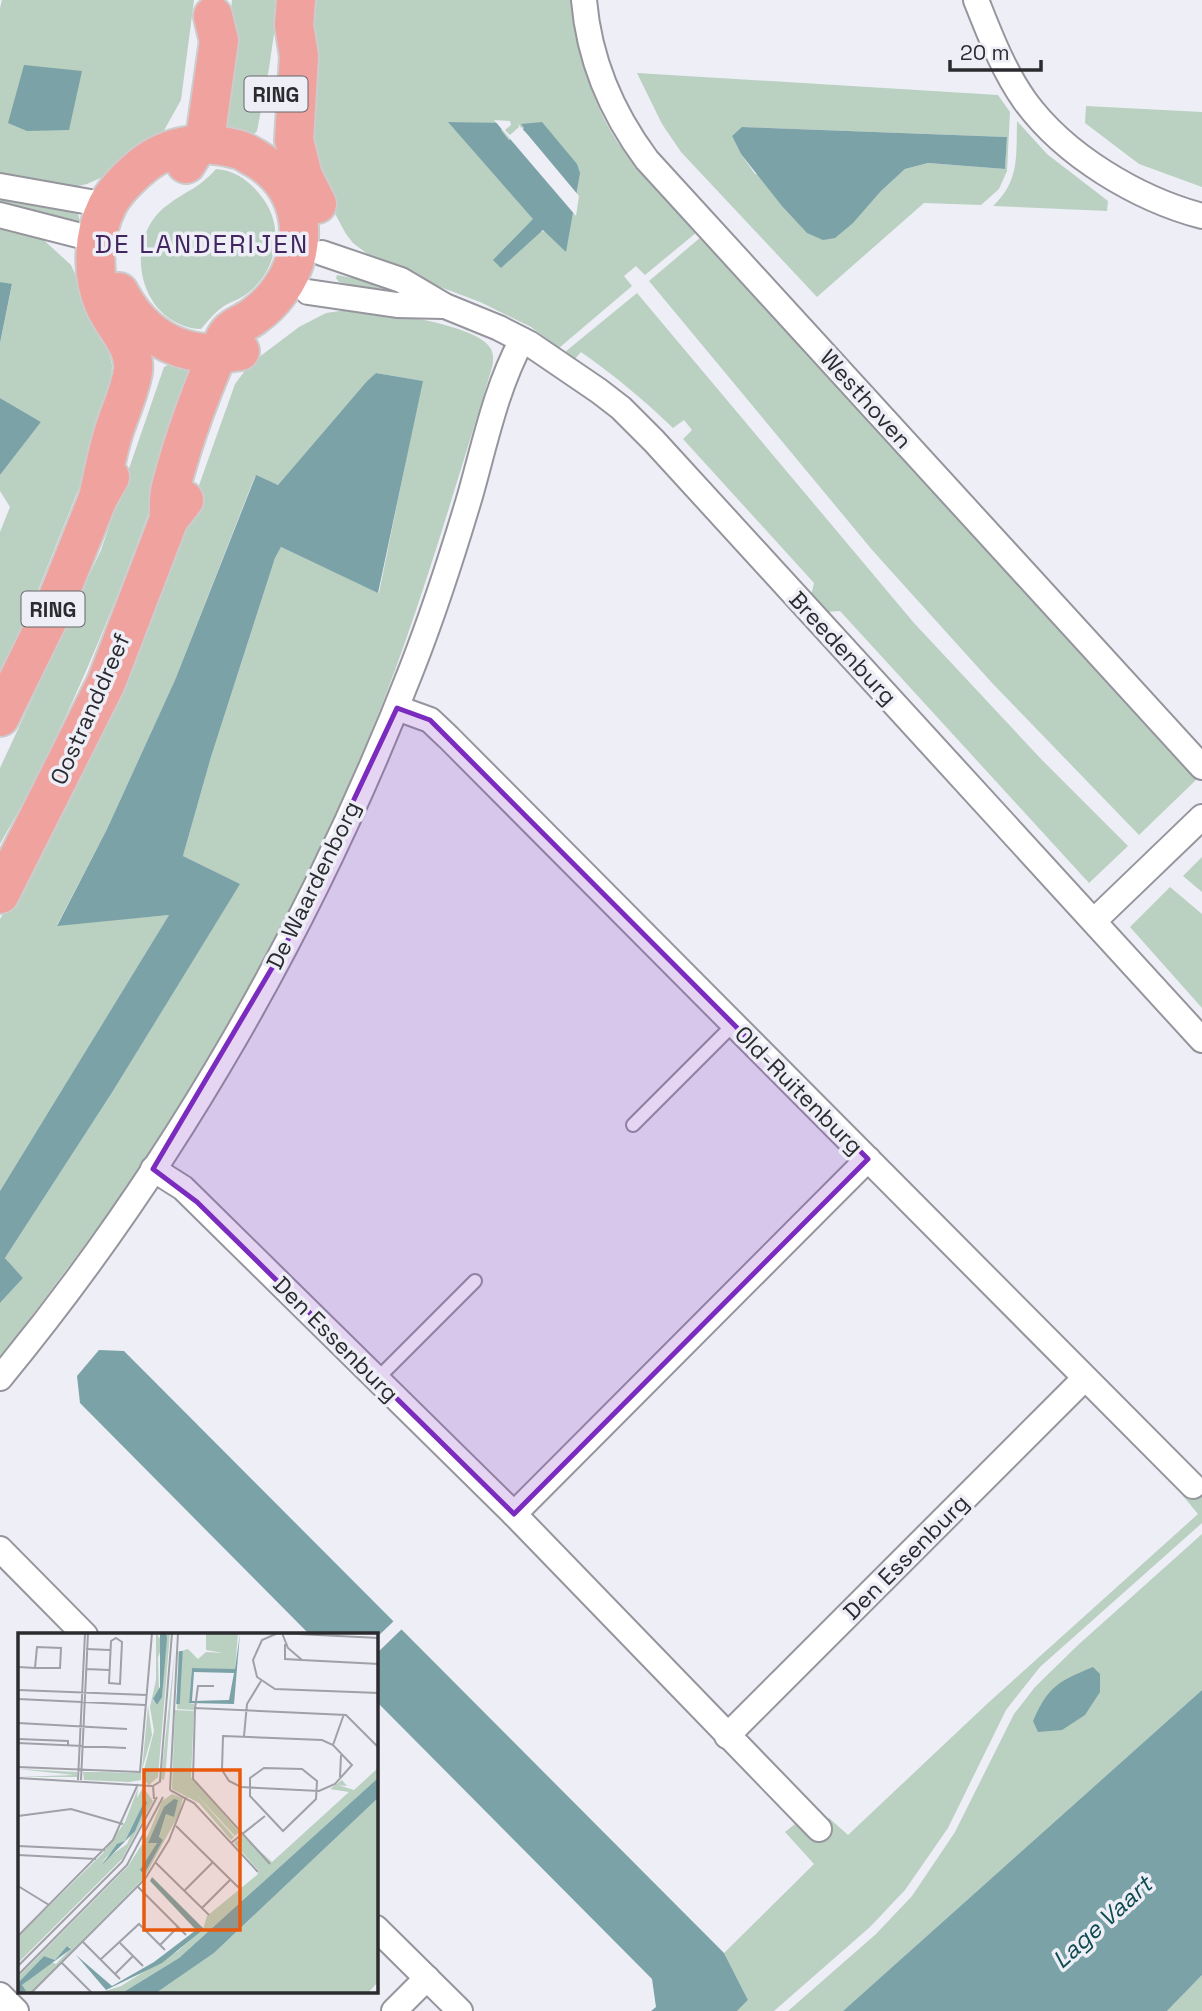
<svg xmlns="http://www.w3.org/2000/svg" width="1202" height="2011" font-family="'Space Grotesk',sans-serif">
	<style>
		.green { fill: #bad0c1; fill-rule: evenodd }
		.water { fill: #7ba3a7 }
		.pier { fill: #eeeef7 }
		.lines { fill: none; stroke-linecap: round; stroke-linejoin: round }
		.lane-casing { stroke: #96959d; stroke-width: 16 }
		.street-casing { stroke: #96959d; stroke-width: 28 }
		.primary-casing { stroke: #cccccd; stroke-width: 42 }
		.lane { stroke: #fff; stroke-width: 12 }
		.street { stroke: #fff; stroke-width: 24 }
		.primary { stroke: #f0a39e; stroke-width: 38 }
		.marked { fill: #7b2cbf; fill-opacity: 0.2; stroke: #7b2cbf; stroke-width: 5; stroke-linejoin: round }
		.labels { text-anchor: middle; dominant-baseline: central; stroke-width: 7; stroke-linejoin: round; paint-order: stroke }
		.shield { fill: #eeeef7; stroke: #66666b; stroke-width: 2 }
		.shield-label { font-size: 21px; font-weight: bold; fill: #2b2b2f }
		.street-label { font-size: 23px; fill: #2b2b2f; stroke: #eeeef7 }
		.water-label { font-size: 24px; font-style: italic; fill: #0e4b50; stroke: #eeeef7 }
		.quarter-label { font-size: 26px; letter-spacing: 2px; fill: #41265f; stroke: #eeeef7 }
		.inset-river { fill: none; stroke: #7ba3a7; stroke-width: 3.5 }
		.inset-road { fill: none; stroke: #a0a0a7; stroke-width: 2 }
		.view { fill: #e8590c; fill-opacity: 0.15; stroke: #e8590c; stroke-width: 3.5 }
		.inset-edge { fill: none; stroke: #2b2b2f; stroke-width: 3.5 }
	</style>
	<rect width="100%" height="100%" fill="#eeeef7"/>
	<g class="green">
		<polygon points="2,0 194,0 181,100 162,134 118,170 87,184 69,188 0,177 0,8"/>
		<polygon points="232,0 279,0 269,68 257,131 253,135 221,126"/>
		<path d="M312 0H572C577 50 590 100 618 143 640 175 670 203 697 232L645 275 636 266 624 276 632 286 559 348 531 327 480 302 382 265 353 243 346 234 333 210 312 153ZM449 122 506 124 500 129 509 140 524 127 539 124 566 251 545 231 540 232 533 222V216Z"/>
		<path d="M637 73 998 95 1010 112 1007 171 999 189 981 205 924 203 817 297 681 152 662 124ZM743 127 1007 137 1005 169 928 163 905 169 880 192 755 174 741 154 732 136Z"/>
		<polygon points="1086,106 1202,112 1202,187 1139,164 1085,123"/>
		<path d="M1017 121 1047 154 1108 201 1107 211 993 206C1020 181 1016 155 1017 121Z"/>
		<path d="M216 169C237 170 253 184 264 200 285 230 276 271 248 293 241 299 232 301 224 306 215 312 208 321 201 329 182 329 161 316 152 300 133 269 138 225 169 204 189 189 198 189 216 169Z"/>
		<polygon points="0,196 78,214 80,221 77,223 0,205"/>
		<polygon points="0,226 37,234 71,265 108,347 112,365 111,391 81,483 0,685 0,532 10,507 0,491 0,475 41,422 0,398 0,343 12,285 0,282"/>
		<polygon points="701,237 1196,780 1139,835 993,684 873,551 649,281"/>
		<polygon points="337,275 398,287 401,291 397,296 339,282 336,278"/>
		<path d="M637 293 914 623 1042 760 1128 846 1089 883 840 611 826 612 811 596 814 583 683 439 692 430 684 420 673 428C644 400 614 375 581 352L574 360 565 352Z"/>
		<path d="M353 309C381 312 479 324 491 349 496 360 491 370 488 381 445 520 405 661 345 794 285 926 214 1055 134 1176 92 1238 44 1298 0 1359V1303L23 1278 5 1258 113 1091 239 884 183 856 211 757 275 558 281 547 379 593 422 381 376 373 367 381 278 485 255 476 175 680 107 829 57 925 169 915 0 1191V919L19 888 192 505 235 384 250 364 299 327 326 313Z"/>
		<path d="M170 364 194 373 196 379C142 536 83 700 0 844V768L101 550 164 367Z"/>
		<polygon points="1202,857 1202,892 1183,876"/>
		<polygon points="1170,887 1202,914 1202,1008 1130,927"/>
		<polygon points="1202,1481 1202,1523 1040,1667 1006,1710 948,1828 905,1890 870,1927 774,2011 737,2011 748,2000 724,1953 814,1864 785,1832 795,1824 811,1837 829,1818 848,1835 988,1703 1198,1514 1183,1496"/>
		<polygon points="1202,1534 1202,1690 843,2011 788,2011 876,1934 912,1896 955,1832 1014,1714 1035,1687 1078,1645"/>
		<polygon points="1202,1975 1202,2011 1167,2011"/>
	</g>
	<g class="water">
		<polygon points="24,65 82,71 69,130 27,131 8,123"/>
		<polygon points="448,122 507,123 501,130 509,140 524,128 521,124 542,122 577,164 580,173 566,252 543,230 501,268 493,260 533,219"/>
		<polygon points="742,127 1007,137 1005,169 928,163 905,169 880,192 853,223 835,238 823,240 807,233 782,206 741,154 732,136"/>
		<polygon points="0,282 12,284 0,343"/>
		<polygon points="376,373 423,381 378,593 281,547 275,558 211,757 183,856 240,884 113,1091 5,1258 23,1278 0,1303 0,1191 169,915 57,926 107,829 175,680 256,475 278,485 367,381"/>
		<polygon points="0,398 41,422 0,475"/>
		<polygon points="99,1350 124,1351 724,1953 748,2000 737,2011 651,2011 656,2007 652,1979 376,1701 376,1635 310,1635 80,1403 77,1376"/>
		<path d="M1093 1667 1100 1674V1692L1085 1715 1062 1730 1038 1732 1033 1721C1048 1686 1059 1681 1093 1667Z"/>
		<polygon points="1202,1690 1202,1975 1167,2011 843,2011"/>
	</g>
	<g class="pier">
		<polygon points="494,120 510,121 511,125 505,130 510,135 519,127 518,124 528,135 579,196 576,216"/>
		<polygon points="396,1619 404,1627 376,1654 376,1638"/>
	</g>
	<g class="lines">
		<g class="lane-casing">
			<g id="lane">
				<polyline points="633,1125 734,1024"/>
				<polyline points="377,1379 475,1281"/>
			</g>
		</g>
		<g class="street-casing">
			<g id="street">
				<path d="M584 0C589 59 612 113 647 160L1202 767"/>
				<path d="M976 0C990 35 1003 70 1025 101 1065 156 1138 199 1202 216"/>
				<polyline points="0,186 107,205"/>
				<polyline points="0,215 97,240"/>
				<polyline points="322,253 401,280 445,306 499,328 530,344 599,391 621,408 654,441 1202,1040"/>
				<polyline points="308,292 397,305 444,306"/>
				<polyline points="397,708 430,720 449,738 1193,1486"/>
				<polyline points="1095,920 1202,817"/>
				<polyline points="153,1169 183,1188 514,1514 819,1829"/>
				<path d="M0 1378C174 1167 313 923 412 668 434 612 453 553 470 496 485 443 496 388 522 340"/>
				<polyline points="514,1514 868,1159"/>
				<polyline points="0,1549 85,1635"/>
				<polyline points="727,1736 1084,1379"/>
				<polyline points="376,1928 460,2011"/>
				<polyline points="0,1995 16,2011"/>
				<polyline points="394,2011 427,1978"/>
			</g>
		</g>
		<g class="primary-casing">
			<g id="primary">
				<polyline points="296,0 294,25 299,56 294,140 303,176 317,204"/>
				<polyline points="186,164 206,132 219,41 213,16"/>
				<path d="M119 292C144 340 187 361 240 351"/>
				<path d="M98 498C103 476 107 453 114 431 120 412 130 391 133 371 136 345 113 326 104 304 91 275 93 234 107 206 115 190 129 177 142 166 169 144 203 140 236 149 243 150 249 155 255 158 304 186 312 246 280 290 273 300 264 309 254 316 244 324 231 326 225 338 204 382 183 440 171 487 168 497 169 509 169 519"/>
				<polyline points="0,717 55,605 98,498 110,477"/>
				<polyline points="0,894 106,683 169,519 184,500"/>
			</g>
		</g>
		<use href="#lane" class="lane"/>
		<use href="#street" class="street"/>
		<use href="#primary" class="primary"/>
	</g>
	<path class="marked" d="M397 708 430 720 868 1159 514 1514 197 1202 153 1169 285 946Z"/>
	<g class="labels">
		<g class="shield">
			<rect x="244.5" y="76.5" width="63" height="35" rx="5"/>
			<rect x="21.5" y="591.5" width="63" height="35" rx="5"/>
		</g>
		<g class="shield-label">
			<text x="276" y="94">RING</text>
			<text x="53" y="609">RING</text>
		</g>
		<g class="street-label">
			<text transform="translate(866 399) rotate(48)">Westhoven</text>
			<text transform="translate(843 648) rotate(47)">Breedenburg</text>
			<text transform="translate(90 709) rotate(-66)">Oostranddreef</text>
			<text transform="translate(313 885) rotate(-64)">De Waardenborg</text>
			<text transform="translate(799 1090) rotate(45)">Old-Ruitenburg</text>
			<text transform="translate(336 1339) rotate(45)">Den Essenburg</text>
			<text transform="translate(906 1557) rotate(-45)">Den Essenburg</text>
		</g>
		<g class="water-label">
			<text transform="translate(1102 1922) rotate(-42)">Lage Vaart</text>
		</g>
		<g class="quarter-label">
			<text x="202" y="244">DE LANDERIJEN</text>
		</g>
	</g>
	<g transform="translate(18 1633)">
		<rect width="360" height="360" fill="#eeeef7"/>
		<path d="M138 0 145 10 140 25 141 57 135 67 139 72 144 63 148 0H152L140 144 131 152 124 145 136 98 132 74 138 47ZM188 0H220L217 37 174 35 171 70 176 71V77L159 76 160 19 170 16 180 26 188 19 205 20 188 17ZM157 16 148 134 146 147 143 146ZM130 73 134 102 124 137ZM157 77 176 78 173 144 221 199 217 203 176 159 216 204 213 207 181 170 154 156ZM360 135V145L161 325 104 360H81L103 353 160 318 185 296 189 283 239 242 241 238 216 210 219 207 226 212 220 206 224 202 254 229 331 159 312 156 324 147 329 153 320 152 336 157ZM0 136 59 139V144H0L56 142ZM65 139H83L123 140V147L111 149 66 147ZM125 154 135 168 104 226 0 330V304L85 220 107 189 120 155 119 165ZM124 159 125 175 109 211 82 230 107 208 125 171ZM154 161 165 165 161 181 126 245 12 360H6L4 352 33 329 38 331 53 315 49 313 37 327 26 323 0 350V344L110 233 130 202 144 168ZM159 167 156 183 148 181 141 205 145 207 126 237 139 209 131 210 146 175ZM360 165V349L350 360H138L196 320Z" fill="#bad0c1" fill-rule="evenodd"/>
		<path d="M142 0H148L149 5 144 64 139 72 135 66 142 54ZM222 0 216 71 171 70 174 35 217 36ZM176 39 216 40 211 67 174 68ZM360 145V165L196 320 138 360H104L161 325ZM124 159 129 170 117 198 84 232 99 211 107 208 125 171ZM156 166 160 167 156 184 148 181 141 204 145 207 126 241 122 237 139 210H130L146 174ZM134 244 186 296 144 330 88 357 58 322 94 353 136 329 178 297 132 248ZM49 313 53 316 4 352 8 358 1 360 0 350 26 323 37 327Z" fill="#7ba3a7" fill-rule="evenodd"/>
		<path class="inset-river" d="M160 71 163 18"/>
		<path class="inset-road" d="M264 0 270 15 284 27 361 31M98 5 104 9 102 51 91 50 93 8ZM361 5 260 0 244 7 235 27 239 44 257 56 361 60M267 11V26L284 27M68 16 92 17M0 34 17 35H42L43 15 19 14 17 35M69 36 91 37M0 57 129 62M0 66 127 72M177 75 180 53H196M0 90 109 96M205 103 304 107 315 112 334 132 317 151 301 158 223 154 211 148 204 137ZM226 103 229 71 243 48M0 106 50 108V112M0 110 108 115M315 112 326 81M0 134 122 139 134 0M246 135 284 136 299 148 298 166 265 198 232 163V145ZM322 144 323 122M0 145 134 153M60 147 67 0M63 147 70 0M142 148 154 0M152 157 176 170 240 239M152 157 160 0M136 166 135 153 143 148M0 183 53 176 105 191M158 193 221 255M213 210 247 183M0 213 87 217M0 222 78 226M138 230 191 282M252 231 175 146 177 75 328 82 361 115M0 253 31 272M120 254 168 302M167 257 195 229M184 275 212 247M0 303 95 207 120 151M65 309 102 346M102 310 125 333M142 312 160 294M83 326 121 291 147 317M44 330 74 360M0 333 104 229 139 164M97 341 115 323M0 342 109 232 145 164M13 360 127 246 151 207 168 164"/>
		<path class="view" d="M126 137H222V297H126Z"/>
		<rect width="360" height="360" class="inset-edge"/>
	</g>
	<path d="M950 60v10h91v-10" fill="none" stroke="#2b2b2f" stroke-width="3.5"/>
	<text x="960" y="60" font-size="21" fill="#2b2b2f" stroke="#eeeef7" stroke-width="5" paint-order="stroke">20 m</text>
</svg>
